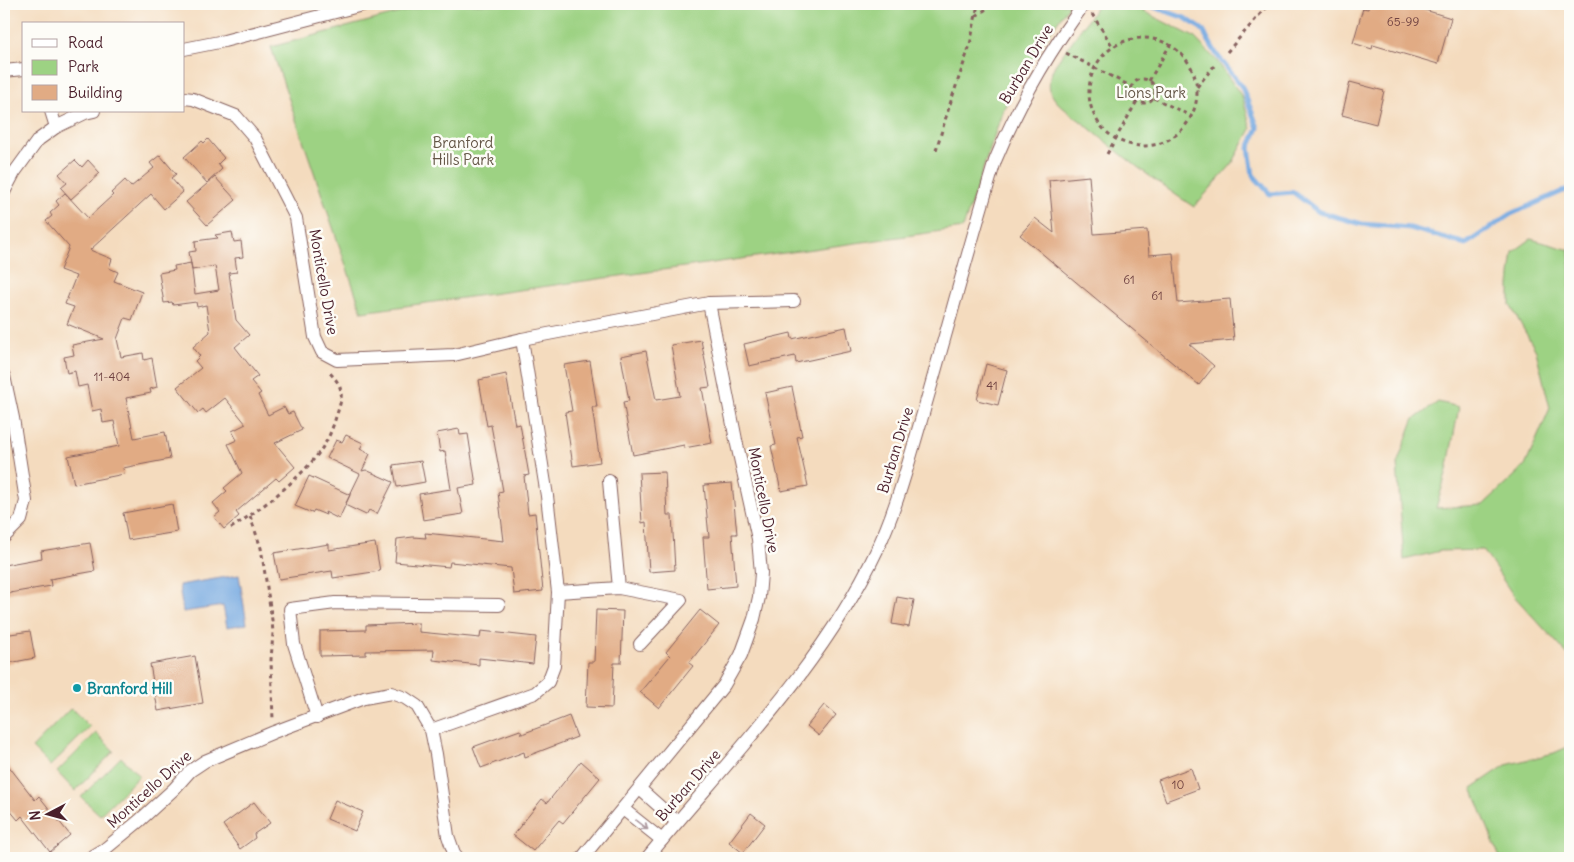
<svg xmlns="http://www.w3.org/2000/svg" width="1574" height="862" font-family="Delius,sans-serif">
	<style>
		.green { fill: #9dd283; stroke: #747857 }
		.water { fill: #73a7e0; stroke: #5e6386 }
		.lines { fill: none; stroke-linecap: round; stroke-linejoin: round }
		.stream { stroke: #73a7e0; stroke-width: 5 }
		.building { fill: #e1ab84 }
		.street-casing { stroke: #86615e; stroke-width: 14 }
		.path { stroke: #86615e; stroke-width: 3; stroke-dasharray: 4 4; stroke-linecap: butt }
		.street { stroke: #fff; stroke-width: 12 }
		.oneway { stroke: #ae9aa0 }
		.culture-dot { fill: #0f9aa8; stroke: #fdfcf7; stroke-width: 2 }
		.labels { text-anchor: middle; dominant-baseline: central; stroke-width: 5; stroke-linejoin: round; paint-order: stroke }
		.number-label { font-size: 12px; fill: #704241 }
		.street-label { font-size: 15px; fill: #4a1f2b; stroke: #fdfcf7 }
		.park-label { font-size: 15px; fill: #635545; stroke: #fdfcf7 }
		.culture-label { font-size: 15px; font-weight: bold; fill: #0d838f; stroke: #fdfcf7; text-anchor: start }
	</style>
	<rect width="100%" height="100%" fill="#fdfcf7"/>
	<filter id="ink" filterUnits="userSpaceOnUse"><feTurbulence type="fractalNoise" baseFrequency=".02" numOctaves="2"/><feDisplacementMap in="SourceGraphic" scale="10" xChannelSelector="R" yChannelSelector="G"/><feConvolveMatrix kernelMatrix="1 2 1 2 8 2 1 2 1" color-interpolation-filters="sRGB"/></filter>
	<filter id="wash" filterUnits="userSpaceOnUse"><feTurbulence type="fractalNoise" baseFrequency=".0096" numOctaves="4" result="noise"/><feDisplacementMap in="SourceGraphic" scale="20" xChannelSelector="R" yChannelSelector="G"/><feGaussianBlur stdDeviation="1.12" result="paint"/><feColorMatrix in="noise" values="0 0 0 0 0 0 0 0 0 0 0 0 0 0 0 0 0 1.4 0 .05"/><feComposite in="paint" operator="in"/></filter>
	<g filter="url(#wash)">
		<rect width="100%" height="100%" fill="#f4dbbe"/>
		<g class="green">
			<polygon points="433,4 1070,4 1037,51 1003,110 963,228 362,312 271,47"/>
			<path d="M1099 4H1129L1194 37 1217 61 1243 98 1251 129 1232 164 1194 207C1154 181 1120 154 1083 123 1073 115 1058 106 1052 95 1046 85 1051 74 1055 65Z"/>
			<polygon points="1531,239 1570,250 1570,657 1513,595 1483,550 1440,551 1404,560 1397,464 1413,420 1438,402 1459,407 1447,471 1436,508 1483,505 1525,466 1550,408 1536,351 1510,305 1510,275 1513,252"/>
			<polygon points="71,708 90,727 50,766 32,748"/>
			<polygon points="96,733 114,751 75,791 57,772"/>
			<polygon points="1570,746 1570,858 1500,858 1472,788 1506,765 1554,753"/>
			<polygon points="121,757 139,776 100,815 81,797"/>
		</g>
		<polygon class="water" points="239,575 247,624 227,627 223,606 183,612 179,585"/>
		<g class="lines">
			<polyline class="stream" points="1148,5 1185,18 1202,29 1217,55 1242,87 1258,128 1249,148 1253,175 1270,194 1293,192 1319,212 1362,224 1410,228 1466,244 1511,214 1570,188"/>
		</g>
		<g id="blocks">
			<g class="building">
				<polygon points="1369,4 1413,4 1412,6 1451,18 1438,64 1373,45 1372,49 1353,43 1363,8 1368,9"/>
				<polygon points="1350,82 1384,91 1376,124 1342,115"/>
				<polygon points="208,139 224,158 218,164 222,169 207,183 184,157 202,141 204,143"/>
				<polygon points="160,155 176,174 171,178 183,192 164,209 151,194 90,250 112,259 109,268 118,272 114,281 142,292 132,320 125,318 117,339 121,357 143,353 144,360 152,358 157,387 150,389 151,393 126,398 134,438 165,432 170,459 123,468 124,474 74,484 68,456 119,446 114,421 103,423 101,409 92,411 87,385 78,387 75,371 67,373 64,357 74,355 72,345 104,339 67,324 74,307 65,304 76,276 60,270 69,247 46,221 52,216 50,213 59,205 56,201 65,193 88,218 113,195 111,193 125,180 131,187 154,168 150,163"/>
				<polygon points="75,160 82,167 88,160 100,173 71,199 61,188 67,183 59,174"/>
				<polygon points="1089,176 1094,234 1147,230 1149,255 1173,253 1178,303 1230,299 1234,340 1189,344 1214,366 1199,385 1020,235 1035,218 1054,233 1049,180"/>
				<polygon points="215,177 236,200 207,225 186,202"/>
				<polygon points="232,232 234,242 241,241 243,257 235,258 237,272 229,273 236,320 249,335 235,347 258,376 251,381 261,393 258,395 268,415 284,407 288,414 293,412 302,430 275,443 295,467 279,481 276,478 236,512 239,516 224,529 214,517 220,512 213,503 227,491 224,488 242,473 228,444 237,440 232,431 246,424 225,398 206,413 203,409 198,413 177,387 201,368 195,361 200,356 193,347 210,332 206,305 197,307 196,302 173,305 172,302 164,303 159,273 175,270 174,266 191,263 195,294 219,290 215,266 192,270 189,252 196,251 195,241 218,238 215,235"/>
				<polygon points="846,327 851,351 796,363 795,356 749,366 744,344 791,333 792,339"/>
				<polygon points="701,340 710,387 702,388 712,443 684,448 684,445 633,455 623,402 629,401 621,356 646,351 656,400 680,396 671,345"/>
				<polygon points="590,361 597,407 592,407 600,462 573,466 565,412 572,411 564,365"/>
				<polygon points="986,364 1007,370 998,405 977,400"/>
				<polygon points="506,374 515,425 520,424 529,475 524,476 528,514 535,513 543,591 514,594 511,568 450,562 449,567 395,562 397,539 413,537 426,538 425,533 504,541 498,492 503,491 491,425 487,426 479,380"/>
				<polygon points="792,387 802,436 797,437 808,486 781,491 771,446 776,445 765,393"/>
				<polygon points="459,429 460,435 468,434 476,485 458,488 463,514 423,520 419,494 451,489 445,451 440,452 437,433"/>
				<polygon points="346,435 363,443 360,449 370,454 362,471 366,470 393,482 377,514 369,510 366,515 345,505 360,474 327,458 336,440 342,442"/>
				<polygon points="421,461 425,482 397,487 393,465"/>
				<polygon points="665,472 667,515 672,515 675,570 649,572 646,522 642,523 639,473"/>
				<polygon points="309,476 350,495 339,519 325,512 326,515 314,510 312,513 295,506"/>
				<polygon points="732,483 737,534 732,534 736,586 707,589 703,537 709,537 704,485"/>
				<polygon points="172,504 177,532 128,540 123,513"/>
				<polygon points="90,543 95,571 50,579 51,586 4,594 4,565 42,558 41,551"/>
				<polygon points="375,543 380,571 333,578 332,571 279,579 274,553 329,544 329,550"/>
				<polygon points="897,597 914,600 909,627 892,624"/>
				<polygon points="596,610 623,611 621,663 614,663 612,708 586,707 588,662 594,662"/>
				<polygon points="700,610 719,625 689,663 693,666 659,708 640,692 670,656 666,652"/>
				<polygon points="419,623 419,632 480,638 481,631 536,637 533,664 479,658 479,665 433,660 434,650 366,651 366,655 320,656 320,631 366,630 366,625"/>
				<polygon points="30,631 35,658 4,664 4,635"/>
				<polygon points="195,656 203,703 158,711 150,664"/>
				<polygon points="824,705 836,715 819,736 807,726"/>
				<polygon points="569,716 577,737 525,757 524,752 481,768 473,747 520,730 522,734"/>
				<polygon points="4,760 35,800 39,796 70,835 50,852 22,816 18,820 4,803"/>
				<polygon points="581,761 600,778 563,823 559,820 533,851 513,835 542,799 547,803"/>
				<polygon points="1191,768 1198,789 1166,801 1158,780"/>
				<polygon points="335,800 363,812 355,831 327,819"/>
				<polygon points="254,802 270,823 254,834 255,838 240,849 223,825"/>
				<polygon points="751,813 765,824 743,853 729,842"/>
			</g>
		</g>
	</g>
	<g filter="url(#ink)">
		<use href="#blocks" fill-opacity="0" stroke="#86615e" stroke-width="1"/>
		<g class="lines">
			<g class="street-casing">
				<g id="street">
					<polyline points="184,49 224,41 366,4"/>
					<polyline points="4,71 24,69"/>
					<polyline points="184,98 193,99 236,116 255,138 296,218 315,337 322,352 337,360 454,355 522,339 709,303 794,301"/>
					<polyline points="56,127 85,113 94,111"/>
					<polyline points="4,192 14,173 38,140 56,127 51,111"/>
					<polyline points="4,376 13,418 26,501 21,520 4,537"/>
					<polyline points="609,481 619,588"/>
					<polyline points="558,592 619,588 681,600 640,644"/>
					<polyline points="317,717 294,644 290,609 335,603 499,605"/>
					<polyline points="431,730 535,693 548,682 554,666 558,592 547,496 522,339"/>
					<polyline points="640,789 677,822"/>
					<polyline points="623,809 662,840"/>
					<polyline points="90,858 105,849 139,821 174,789 190,771 205,761 274,732 364,698 391,693 405,698 417,706 431,730 436,754 448,836 454,853 458,858"/>
					<polyline points="582,858 724,685 741,655 754,619 759,597 761,573 758,539 736,440 709,303"/>
					<path d="M647 858C728 760 822 667 877 550 898 505 910 457 924 410 948 327 970 244 995 161 1018 105 1048 53 1084 4"/>
				</g>
			</g>
			<g class="path">
				<polyline points="1092,14 1113,47"/>
				<polyline points="976,16 994,4"/>
				<circle cx="1143" cy="92" r="54"/>
				<polyline points="1227,52 1269,4"/>
				<polyline points="1066,53 1132,87"/>
				<circle cx="1143" cy="91" r="12"/>
				<polyline points="1149,81 1170,45"/>
				<polyline points="1197,87 1214,66"/>
				<polyline points="1154,98 1191,116"/>
				<polyline points="936,150 950,104 970,45 978,4"/>
				<polyline points="1107,154 1137,101"/>
				<polyline points="250,516 261,548 272,620 273,633 271,660 273,720"/>
				<path d="M231 528C260 510 307 474 324 445 330 436 333 426 336 417 343 396 345 388 329 372"/>
			</g>
			<use href="#street" class="street"/>
		</g>
		<defs><path id="oneway-shaft" d="M-6 0H5M1.5-3L5.5 0L1.5 3" fill="none" stroke-width="1.6" stroke-linecap="round" stroke-linejoin="round" transform="scale(1.25)"/></defs>
		<use class="oneway" href="#oneway-shaft" transform="translate(642 825) rotate(38)"/>
	</g>
	<circle class="culture-dot" cx="77" cy="688" r="5"/>
	<g class="labels">
		<g class="number-label">
			<text x="1403" y="21">65-99</text>
			<text x="1129" y="279">61</text>
			<text x="1157" y="295">61</text>
			<text x="112" y="376">11-404</text>
			<text x="992" y="385">41</text>
			<text x="1178" y="784">10</text>
		</g>
		<g class="street-label">
			<text transform="translate(1026 64) rotate(-59)">Burban Drive</text>
			<text transform="translate(324 282) rotate(80)">Monticello Drive</text>
			<text transform="translate(895 450) rotate(-73)">Burban Drive</text>
			<text transform="translate(764 500) rotate(79)">Monticello Drive</text>
			<text transform="translate(688 785) rotate(-49)">Burban Drive</text>
			<text transform="translate(149 789) rotate(-42)">Monticello Drive</text>
		</g>
		<g class="park-label">
			<text x="1151" y="92">Lions Park</text>
			<text x="463" y="142">Branford<tspan x="463" dy="17">Hills Park</tspan></text>
		</g>
		<g class="culture-label">
			<text x="87" y="688">Branford Hill</text>
		</g>
	</g>
	<rect width="1574" height="862" fill="none" stroke="#fdfcf7" stroke-width="20"/>
	<rect x="22" y="22" width="162" height="90" fill="#fdfcf7" stroke="#b5a4a5"/>
	<rect x="32" y="39" width="25" height="8" fill="#ffffff" stroke="#b5a4a5"/>
	<text x="68" y="48" font-size="15" fill="#4a1f2b">Road</text>
	<rect x="32" y="60" width="25" height="15" fill="#9dd283" stroke="#b5a4a5"/>
	<text x="68" y="72" font-size="15" fill="#4a1f2b">Park</text>
	<rect x="32" y="85" width="25" height="15" fill="#e1ab84" stroke="#b5a4a5"/>
	<text x="68" y="98" font-size="15" fill="#4a1f2b">Building</text>
	<g transform="translate(48 814) rotate(264)" stroke="#fdfcf7" stroke-width="4" paint-order="stroke">
	<path d="M0-4L9 19L0 12L-9 19Z" fill="#4a1f2b"/>
	<text y="-8" font-size="14" font-weight="bold" text-anchor="middle" fill="#4a1f2b">N</text>
	</g>
</svg>
